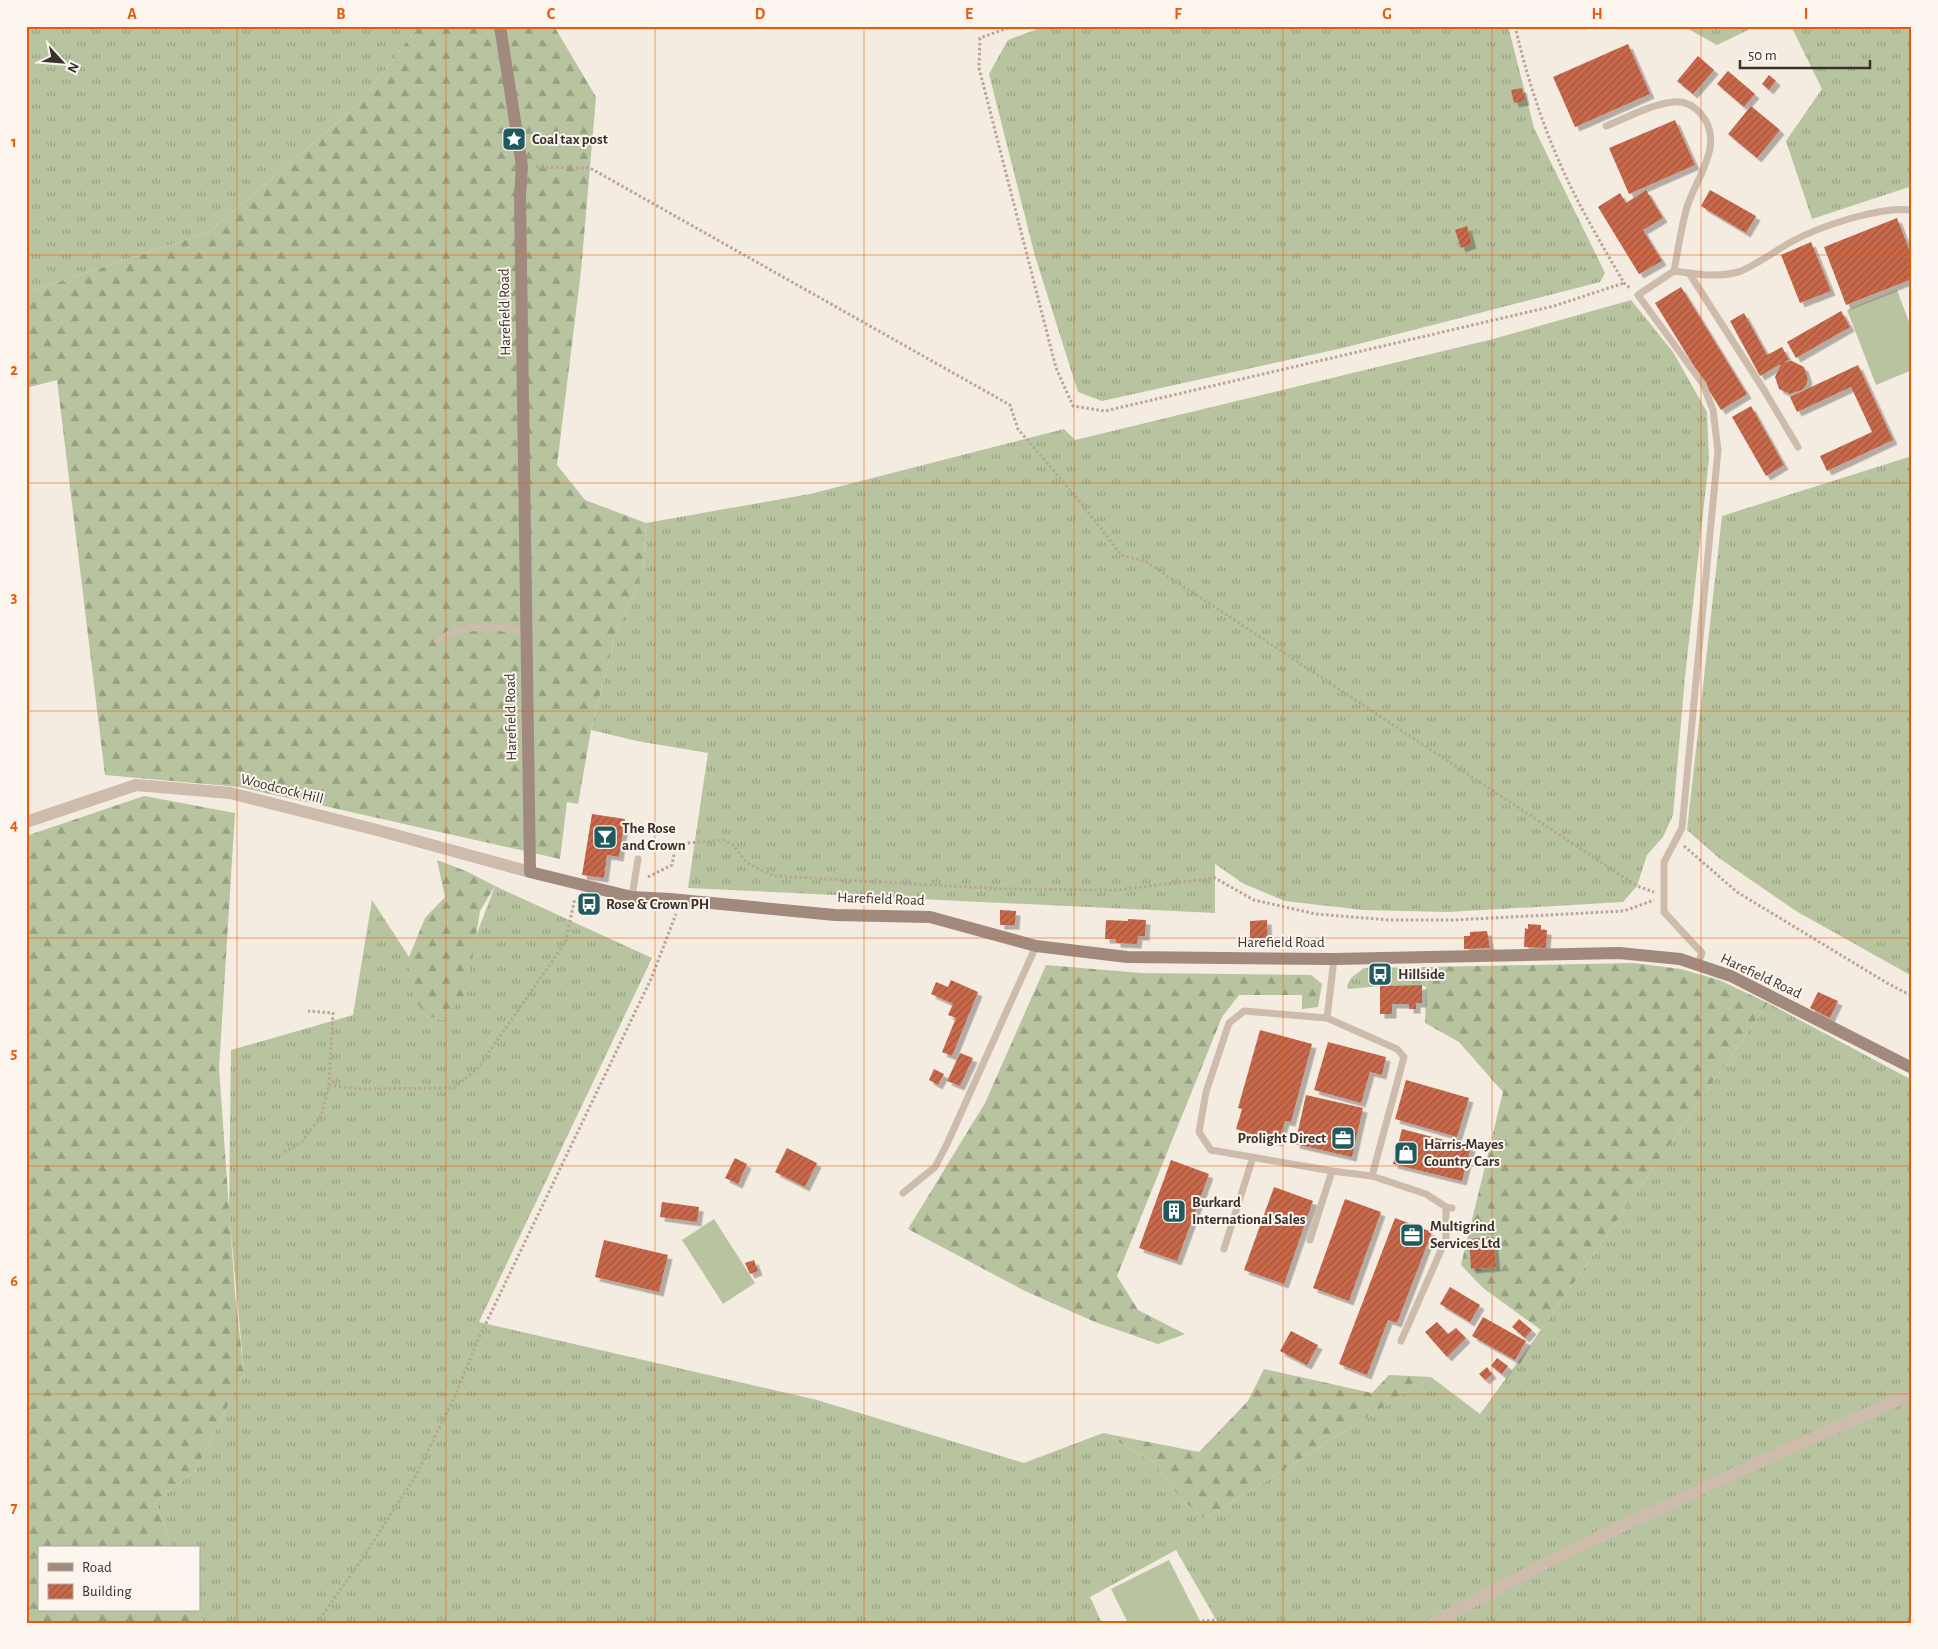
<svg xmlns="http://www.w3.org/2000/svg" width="1938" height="1649" font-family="'Alegreya Sans',sans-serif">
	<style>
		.grass { fill: url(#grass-tufts) }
		.forest { fill: url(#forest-firs) }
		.pitch { fill: #b8c4a0 }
		.building { fill: url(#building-hatch); filter: url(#shadow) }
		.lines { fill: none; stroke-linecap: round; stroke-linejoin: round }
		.path { stroke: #b9a596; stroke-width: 3; stroke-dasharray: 2.5 2.5; stroke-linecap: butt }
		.lane { stroke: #cdbbac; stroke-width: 7 }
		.street { stroke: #cdbbac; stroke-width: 12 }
		.secondary { stroke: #a18a7d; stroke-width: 12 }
		.grid { fill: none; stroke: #e8590c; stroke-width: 1; stroke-opacity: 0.55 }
		.labels { text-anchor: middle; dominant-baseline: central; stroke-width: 4; stroke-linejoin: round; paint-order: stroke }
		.poi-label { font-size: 15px; font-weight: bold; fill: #3b302b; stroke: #fbf5ee; text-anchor: start }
		.street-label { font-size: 15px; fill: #3b302b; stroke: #fbf5ee }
		.neatline { fill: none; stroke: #e8590c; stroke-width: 2 }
		.grid-label { font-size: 16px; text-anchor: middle; font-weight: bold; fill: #e8590c }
	</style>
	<defs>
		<pattern id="grass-tufts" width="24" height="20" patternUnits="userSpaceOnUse" patternTransform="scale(1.25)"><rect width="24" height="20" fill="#b8c4a0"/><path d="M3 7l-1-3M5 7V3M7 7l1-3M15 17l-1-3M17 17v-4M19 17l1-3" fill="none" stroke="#97a083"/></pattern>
		<pattern id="forest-firs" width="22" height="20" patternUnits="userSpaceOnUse" patternTransform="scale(1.25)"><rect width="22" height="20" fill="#b8c4a0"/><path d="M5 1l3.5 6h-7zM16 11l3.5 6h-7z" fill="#97a083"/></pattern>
		<pattern id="building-hatch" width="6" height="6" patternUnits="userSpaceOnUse" patternTransform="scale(1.25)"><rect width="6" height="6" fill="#c8694b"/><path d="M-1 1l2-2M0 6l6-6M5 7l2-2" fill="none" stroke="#a4573f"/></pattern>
		<filter id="shadow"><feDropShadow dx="4.5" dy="4.5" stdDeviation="0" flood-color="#0004"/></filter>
	</defs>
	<rect width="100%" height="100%" fill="#f4ebe1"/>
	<g class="grass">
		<polygon points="26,26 418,26 361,102 209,232 26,293"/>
		<polygon points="1046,26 1508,26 1534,128 1605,273 1600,282 1347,347 1102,401 1078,392 1035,256 989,74 1008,40"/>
		<polygon points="1683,26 1752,26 1746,31 1717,45"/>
		<polygon points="1791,26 1912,26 1912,186 1812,219 1786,141 1822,89"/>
		<polygon points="1631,300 1673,352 1707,412 1709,459 1685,677 1673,815 1663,837 1647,855 1637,886 1623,902 1447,912 1363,910 1285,901 1244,884 1215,864 1215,913 688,888 708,753 637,741 591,730 615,636 643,571 646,523 810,494 1064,429 1075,440 1493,339"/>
		<polygon points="1912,456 1912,976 1796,911 1719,858 1687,830 1722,516"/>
		<polygon points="495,886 652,958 479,1322 817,1400 1024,1463 1103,1433 1153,1462 1181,1499 1205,1519 1431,1377 1480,1414 1541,1330 1768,1003 1912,1080 1912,1623 1218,1623 1176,1550 1090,1597 1102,1623 203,1623 198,1610 199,1548 173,1548 155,1502 196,1470 244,1373 229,1212 231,1050 353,1015 372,900 409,957 426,1016 444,1020"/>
		<polygon points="1427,967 1426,987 1422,985 1380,986 1348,989 1347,986 1351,978 1364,968"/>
	</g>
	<g class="forest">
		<polygon points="418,26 554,26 596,97 581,271 557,465 585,500 646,523 643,571 615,636 591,730 578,804 567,802 560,859 239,787 105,775 57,380 26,388 26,293 209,232 361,102"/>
		<polygon points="144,796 235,813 219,1068 235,1293 244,1373 196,1470 155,1502 173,1548 39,1548 39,1610 198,1610 203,1623 26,1623 26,836"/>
		<polygon points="437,860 466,871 495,886 480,911 467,991 444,1020 426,1016 412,995 409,957 425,918 445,897"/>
		<polygon points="1634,963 1681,969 1719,980 1768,1003 1541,1330 1483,1288 1461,1265 1503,1092 1459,1042 1425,1023 1427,967"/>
		<polygon points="1046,965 1141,973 1311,975 1322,984 1318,1007 1302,1009 1302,995 1239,995 1222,1017 1117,1276 1138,1310 1185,1334 1158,1344 1095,1322 1025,1291 908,1229 985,1103"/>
		<polygon points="1264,1369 1372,1393 1389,1375 1431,1377 1205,1519 1181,1499 1153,1462 1103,1433 1199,1452 1248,1401"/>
	</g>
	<g class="pitch">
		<polygon points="1897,290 1912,330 1912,370 1876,385 1847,310"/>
		<polygon points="714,1219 755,1283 723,1304 682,1240"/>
		<polygon points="1169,1560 1201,1623 1128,1623 1111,1589"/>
	</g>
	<g class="building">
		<polygon points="1628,44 1650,94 1575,127 1553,77"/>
		<polygon points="1698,56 1714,70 1693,94 1677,81"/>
		<polygon points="1728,71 1755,94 1744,107 1717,84"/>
		<polygon points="1769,75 1776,81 1769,90 1762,84"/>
		<polygon points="1522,88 1525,101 1514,103 1511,90"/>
		<polygon points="1751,106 1780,130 1757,158 1728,134"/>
		<polygon points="1675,120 1695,165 1629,194 1609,148"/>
		<polygon points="1646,190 1663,218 1643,230 1662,261 1639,274 1598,207 1620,193 1626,203"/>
		<polygon points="1710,190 1756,216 1746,233 1701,206"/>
		<polygon points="1897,218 1912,257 1912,279 1846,305 1824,247"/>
		<polygon points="1467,226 1472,244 1461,248 1455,230"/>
		<polygon points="1811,242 1831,291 1800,303 1781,255"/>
		<polygon points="1681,287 1747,394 1721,410 1655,303"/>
		<polygon points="1841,311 1850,327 1796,358 1787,342"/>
		<polygon points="1744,313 1767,355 1782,347 1789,360 1784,362 1792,361 1804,367 1808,379 1806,385 1802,390 1790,394 1779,389 1775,377 1781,364 1760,376 1730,321"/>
		<polygon points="1858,365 1893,440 1827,471 1820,456 1872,432 1851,387 1797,412 1790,397"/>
		<polygon points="1751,406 1784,465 1766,476 1732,417"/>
		<polygon points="592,814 625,819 619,857 607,855 604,878 582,875"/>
		<polygon points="1000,910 1016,911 1015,925 1000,925"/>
		<polygon points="1128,919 1146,920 1145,936 1138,936 1137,944 1116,943 1116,939 1105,939 1106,920 1128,921"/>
		<polygon points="1267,920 1268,941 1250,941 1250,921"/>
		<polygon points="1528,924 1541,925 1541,930 1547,930 1546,948 1524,947 1525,928 1528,929"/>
		<polygon points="1487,931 1490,948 1464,949 1464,936 1470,936 1470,932"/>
		<polygon points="951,980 978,992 952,1056 942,1052 956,1018 948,1015 953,1004 931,994 936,982 948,987"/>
		<polygon points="1422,985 1422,1003 1416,1003 1416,1009 1409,1009 1409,1004 1392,1004 1392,1014 1380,1014 1380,986"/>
		<polygon points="1818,992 1838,1001 1830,1018 1810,1008"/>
		<polygon points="1260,1030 1312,1044 1291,1122 1285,1121 1278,1142 1236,1129 1242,1109 1238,1108"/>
		<polygon points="1328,1042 1386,1057 1382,1075 1370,1072 1361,1103 1314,1090"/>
		<polygon points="960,1053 973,1058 960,1086 947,1081"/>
		<polygon points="934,1069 944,1074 938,1085 929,1080"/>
		<polygon points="1406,1080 1469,1098 1457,1137 1395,1119"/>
		<polygon points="1306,1095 1363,1108 1352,1157 1295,1144"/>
		<polygon points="1402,1129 1471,1147 1462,1181 1393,1164"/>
		<polygon points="787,1148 817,1163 805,1187 775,1172"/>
		<polygon points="735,1158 747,1164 738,1184 725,1178"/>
		<polygon points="1171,1160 1209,1174 1177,1261 1139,1248"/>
		<polygon points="1274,1187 1313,1201 1284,1284 1244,1270"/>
		<polygon points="1345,1199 1381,1212 1349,1301 1313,1288"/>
		<polygon points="662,1202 699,1207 697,1222 660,1217"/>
		<polygon points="1395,1218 1432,1232 1397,1323 1388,1320 1367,1375 1339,1364"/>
		<polygon points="1493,1237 1496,1267 1471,1269 1469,1239"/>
		<polygon points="604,1240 668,1255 659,1292 595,1277"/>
		<polygon points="754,1260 758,1271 750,1274 745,1263"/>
		<polygon points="1450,1287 1480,1305 1470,1322 1440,1304"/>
		<polygon points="1483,1317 1526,1341 1515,1360 1472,1336"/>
		<polygon points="1519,1319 1532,1330 1525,1338 1512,1327"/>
		<polygon points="1437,1322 1448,1334 1456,1328 1466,1338 1447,1357 1425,1332"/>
		<polygon points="1291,1331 1318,1345 1307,1365 1280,1351"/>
		<polygon points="1497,1358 1508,1366 1502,1374 1491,1366"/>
		<polygon points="1487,1367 1492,1374 1485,1380 1479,1374"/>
	</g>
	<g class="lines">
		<g class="path">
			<polyline points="1013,26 980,38 979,68 1056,368 1073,406 1105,411 1554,306 1624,283"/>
			<path d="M1515 26C1529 87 1550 148 1579 203 1593 230 1609 257 1624 283L1631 289"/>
			<polyline points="536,167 590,168 1010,405 1018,429 1082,504 1121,555 1145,561 1637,886 1654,892"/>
			<polyline points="1684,846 1737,892 1887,983 1912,996"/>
			<polyline points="648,877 672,865 676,844 724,840 733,845 747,863 774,876 1004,889 1117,890 1215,878 1254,900 1316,914 1389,920 1454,920 1624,911 1654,900"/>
			<polyline points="329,1085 357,1089 454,1088 477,1069 565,943 575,898"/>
			<polyline points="284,1152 302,1142 321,1116 329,1085 333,1013 308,1011"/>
			<polyline points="1202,1621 1214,1620 1227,1623"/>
			<polyline points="317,1623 360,1562 415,1477 456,1394 476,1344 651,979 676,914"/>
		</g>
		<g class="lane">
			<path d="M1606 126C1627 118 1651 104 1674 102 1685 101 1694 106 1701 114 1726 143 1696 178 1687 207 1681 228 1678 250 1674 271"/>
			<polyline points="1689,273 1764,390 1798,447"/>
			<path d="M438 641C463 621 496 628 526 630"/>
			<polyline points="632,897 638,859"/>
			<polyline points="1334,959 1327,1018 1244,1011 1229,1023 1206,1092 1199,1132 1211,1150 1332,1171 1372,1176 1426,1194 1446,1207 1452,1208"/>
			<path d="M1697 966 1702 953 1664 912V862L1682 828 1718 450 1713 410 1703 384 1638 295 1674 271C1696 274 1716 278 1738 272 1752 268 1778 249 1791 242 1820 226 1880 206 1912 210"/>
			<polyline points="1327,1018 1397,1049 1404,1057 1372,1176"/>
			<polyline points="903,1193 935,1167 947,1144 1036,946"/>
			<polyline points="1310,1240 1332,1171"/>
			<polyline points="1224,1249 1253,1157"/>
			<polyline points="1401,1341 1446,1239 1446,1207"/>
		</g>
		<g class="street">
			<polyline points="26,822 136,785 230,793 377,830 530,872"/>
			<polyline points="1432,1623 1581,1545 1792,1447 1912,1394"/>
		</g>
		<polyline class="secondary" points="500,26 522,166 520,196 530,872 632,897 670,899 835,915 930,917 1036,946 1127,957 1334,959 1619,953 1680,959 1731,976 1912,1068"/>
	</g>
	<path class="grid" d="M237 26V1623M446 26V1623M655 26V1623M864 26V1623M1074 26V1623M1283 26V1623M1492 26V1623M1701 26V1623M26 255H1912M26 483H1912M26 711H1912M26 938H1912M26 1166H1912M26 1394H1912"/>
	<defs>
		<g id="sight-square" transform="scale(1.25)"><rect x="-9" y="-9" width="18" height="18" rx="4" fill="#1f5a5e" stroke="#fbf5ee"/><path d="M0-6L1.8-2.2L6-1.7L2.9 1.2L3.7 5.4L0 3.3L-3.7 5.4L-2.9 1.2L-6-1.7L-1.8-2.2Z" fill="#fff"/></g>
		<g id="bar-square" transform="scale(1.25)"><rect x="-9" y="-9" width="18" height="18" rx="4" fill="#1f5a5e" stroke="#fbf5ee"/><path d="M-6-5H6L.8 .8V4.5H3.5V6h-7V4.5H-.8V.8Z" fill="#fff"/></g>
		<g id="bus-square" transform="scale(1.25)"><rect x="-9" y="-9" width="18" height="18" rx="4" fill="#1f5a5e" stroke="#fbf5ee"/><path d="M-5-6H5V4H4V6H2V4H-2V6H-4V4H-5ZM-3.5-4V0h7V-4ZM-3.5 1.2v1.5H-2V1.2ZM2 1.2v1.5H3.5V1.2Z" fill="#fff"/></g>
		<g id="office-square" transform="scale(1.25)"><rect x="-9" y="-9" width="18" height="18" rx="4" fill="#1f5a5e" stroke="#fbf5ee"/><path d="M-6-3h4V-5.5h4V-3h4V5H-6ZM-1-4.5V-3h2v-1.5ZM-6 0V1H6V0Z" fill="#fff"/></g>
		<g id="shop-square" transform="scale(1.25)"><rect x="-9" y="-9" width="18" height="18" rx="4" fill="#1f5a5e" stroke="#fbf5ee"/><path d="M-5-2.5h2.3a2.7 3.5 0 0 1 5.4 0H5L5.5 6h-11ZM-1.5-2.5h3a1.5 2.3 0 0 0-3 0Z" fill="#fff"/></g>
		<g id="building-square" transform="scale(1.25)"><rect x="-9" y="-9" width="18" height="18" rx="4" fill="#1f5a5e" stroke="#fbf5ee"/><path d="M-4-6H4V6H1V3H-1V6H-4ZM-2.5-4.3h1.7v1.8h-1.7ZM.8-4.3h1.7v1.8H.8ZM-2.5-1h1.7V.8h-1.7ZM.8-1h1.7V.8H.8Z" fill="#fff"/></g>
	</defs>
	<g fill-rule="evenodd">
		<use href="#sight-square" x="514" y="139"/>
		<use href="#bar-square" x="605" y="837"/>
		<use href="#bus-square" x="589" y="904"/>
		<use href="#bus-square" x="1380" y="974"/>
		<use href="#office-square" x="1343" y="1138"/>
		<use href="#shop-square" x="1406" y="1153"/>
		<use href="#building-square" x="1174" y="1211"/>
		<use href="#office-square" x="1412" y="1235"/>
	</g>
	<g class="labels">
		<g class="poi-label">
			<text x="532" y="139">Coal tax post</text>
			<text x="622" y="828">The Rose<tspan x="622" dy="17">and Crown</tspan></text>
			<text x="606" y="904">Rose &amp; Crown PH</text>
			<text x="1398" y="974">Hillside</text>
			<text x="1326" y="1138" text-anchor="end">Prolight Direct</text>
			<text x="1424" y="1144">Harris-Mayes<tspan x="1424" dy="17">Country Cars</tspan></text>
			<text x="1192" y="1202">Burkard<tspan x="1192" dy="17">International Sales</tspan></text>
			<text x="1430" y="1226">Multigrind<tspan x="1430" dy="17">Services Ltd</tspan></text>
		</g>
		<g class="street-label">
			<text transform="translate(505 312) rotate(-91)">Harefield Road</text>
			<text transform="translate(511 717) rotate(-91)">Harefield Road</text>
			<text transform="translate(282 789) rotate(14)">Woodcock Hill</text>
			<text transform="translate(881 899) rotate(2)">Harefield Road</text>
			<text x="1281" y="942">Harefield Road</text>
			<text transform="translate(1761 976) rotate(25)">Harefield Road</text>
		</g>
	</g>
	<rect width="1938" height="1649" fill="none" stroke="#fbf5ee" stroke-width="55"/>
	<rect x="38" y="1546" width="162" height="65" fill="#fbf5ee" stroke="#aea6a0"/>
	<rect x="48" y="1563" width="25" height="8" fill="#a18a7d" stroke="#aea6a0"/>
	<text x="82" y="1572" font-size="15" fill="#3b302b">Road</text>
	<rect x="48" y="1584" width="25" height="15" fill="url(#building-hatch)" stroke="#aea6a0"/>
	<text x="82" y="1596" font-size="15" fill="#3b302b">Building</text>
	<g transform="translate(62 62) rotate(116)" stroke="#fbf5ee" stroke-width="4" paint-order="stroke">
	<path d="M0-4L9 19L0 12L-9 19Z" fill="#3b302b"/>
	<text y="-8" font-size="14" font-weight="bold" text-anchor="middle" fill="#3b302b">N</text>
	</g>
	<path d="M1740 60v8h130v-8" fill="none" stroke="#3b302b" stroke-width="2.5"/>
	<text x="1748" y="60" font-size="15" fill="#3b302b" stroke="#fbf5ee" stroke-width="4" paint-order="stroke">50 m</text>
	<rect x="28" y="28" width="1882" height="1594" class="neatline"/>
	<g class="grid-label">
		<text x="132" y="19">A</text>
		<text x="341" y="19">B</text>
		<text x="551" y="19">C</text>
		<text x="760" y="19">D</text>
		<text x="969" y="19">E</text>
		<text x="1178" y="19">F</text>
		<text x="1387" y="19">G</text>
		<text x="1597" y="19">H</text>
		<text x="1806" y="19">I</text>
		<text x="14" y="147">1</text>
		<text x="14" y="375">2</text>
		<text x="14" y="602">3</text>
		<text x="14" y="830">4</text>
		<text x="14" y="1058">5</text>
		<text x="14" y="1286">6</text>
		<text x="14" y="1513">7</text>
	</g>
</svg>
